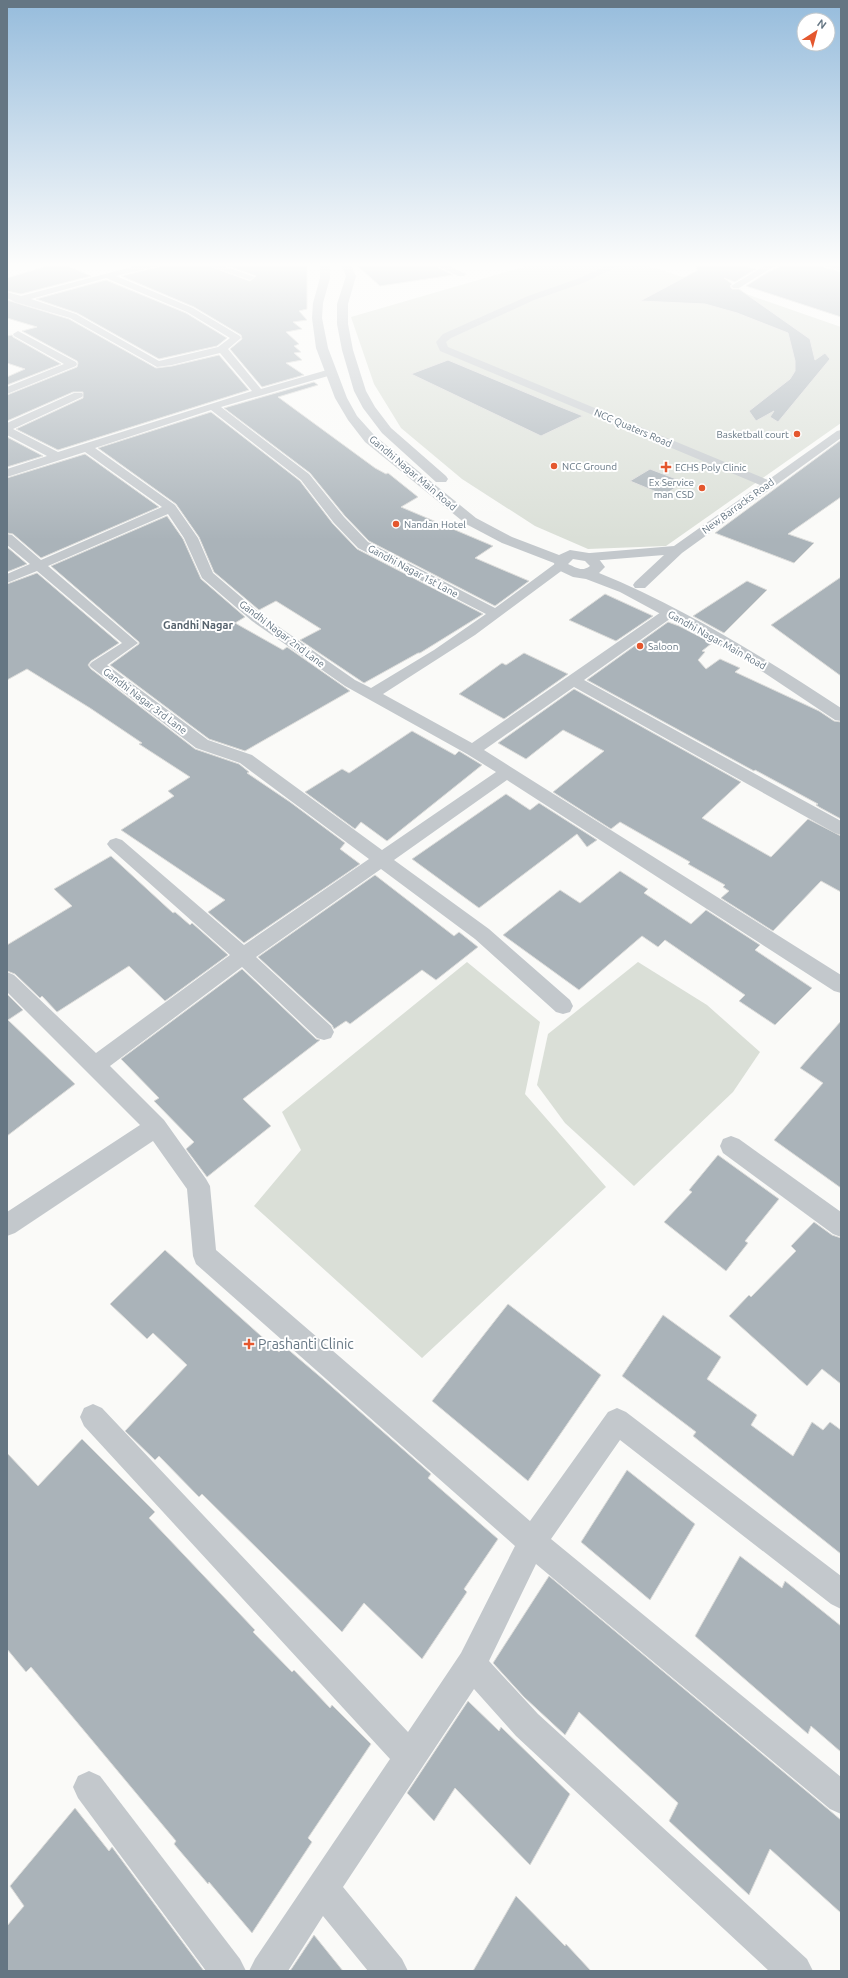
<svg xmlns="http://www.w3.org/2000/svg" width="848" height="1978" font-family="Ubuntu,sans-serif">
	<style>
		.green { fill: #dadfd7 }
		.building { fill: #aab3b9; stroke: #dcdcda }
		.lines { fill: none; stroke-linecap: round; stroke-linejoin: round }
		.minor { fill: #c3c8cc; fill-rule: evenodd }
		.tertiary { fill: #c3c8cc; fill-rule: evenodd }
		.poi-dot { fill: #e4572e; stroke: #fff; stroke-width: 1.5 }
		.labels { text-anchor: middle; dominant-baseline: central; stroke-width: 4; stroke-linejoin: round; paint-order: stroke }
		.far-street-label { font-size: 10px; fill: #657683; stroke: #fff }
		.far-poi-label { font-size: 10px; fill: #657683; stroke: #fff; text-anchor: start }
		.far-neighbourhood-label { font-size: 11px; font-weight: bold; fill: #57646e; stroke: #fff }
		.near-poi-label { font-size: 14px; fill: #657683; stroke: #fff; text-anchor: start }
	</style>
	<rect width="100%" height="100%" fill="#fafaf8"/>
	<g class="green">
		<polygon points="537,263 640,263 692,280 706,280 841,327 841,423 666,546 588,549 535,526 462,479 401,428 374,384 351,317"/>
		<polygon points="467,962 540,1022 525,1094 606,1187 422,1358 254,1206 301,1150 282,1112"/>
		<polygon points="638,962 707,1005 760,1052 733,1092 634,1186 565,1123 537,1085 548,1034"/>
	</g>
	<g class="building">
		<polygon points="57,263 61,263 91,276 21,294 7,291 7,278"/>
		<polygon points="164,263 201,263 250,281 256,276 220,263 307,263 307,309 299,311 307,320 293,322 302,329 286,332 299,344 294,346 301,352 294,353 302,360 286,363 304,375 262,387 230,349 242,339 241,335 194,307 121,276 162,266"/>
		<polygon points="354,263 430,263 453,275 380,286"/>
		<polygon points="698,263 732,263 756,269 735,282 724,278 732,284 730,286 732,289 739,289 810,339 815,360 825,353 830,359 778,422 770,417 774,411 756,421 749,411 790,379 795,371 795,361 788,333 737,313 705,304 640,301 698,270 696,269"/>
		<polygon points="788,263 811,263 841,272 841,317 746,286 768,272"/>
		<polygon points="106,280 186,313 227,338 217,346 159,359 77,313 36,299"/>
		<polygon points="7,300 69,319 156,368 172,366 219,355 249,390 58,450 16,429 83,398 83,392 73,392 7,421 7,395 77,367 78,363 77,361 22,331 37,327 7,318"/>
		<polygon points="12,335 13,337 61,364 7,385 7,377 25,369 7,363 7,336"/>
		<polygon points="448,360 558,406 583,416 541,436 411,374"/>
		<polygon points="314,382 318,385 278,397 375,468 386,474 388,473 418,497 401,507 493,546 475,558 529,581 495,606 369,541 345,516 310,473 224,408"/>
		<polygon points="211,412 300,481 333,524 357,549 483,614 420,653 418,653 364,683 300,640 321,629 276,601 259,610 214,572 199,537 176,504 98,448"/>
		<polygon points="7,437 43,456 7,467"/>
		<polygon points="841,440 841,497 788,534 814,543 794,563 715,533"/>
		<polygon points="85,454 159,507 41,558 13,534 7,533 7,478"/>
		<polygon points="650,469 684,482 664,495 630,481"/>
		<polygon points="167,516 183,539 201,579 245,617 235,623 283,650 287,647 350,691 245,751 209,739 110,665 139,644 139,642 51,566"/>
		<polygon points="7,547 27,564 7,572"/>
		<polygon points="37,573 119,643 91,661 88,665 91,669 195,749 239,764 249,772 247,773 290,802 345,843 340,849 360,864 244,943 208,912 225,900 121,830 174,796 168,791 190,777 139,744 142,743 90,708 27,669 7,680 7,584"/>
		<polygon points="841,577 841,676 771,625"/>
		<polygon points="747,581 767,590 724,633 693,616"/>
		<polygon points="605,594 653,616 616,641 569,620"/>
		<polygon points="668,622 679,626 712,643 702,651 705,652 698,660 706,669 720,659 740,668 735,672 819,711 834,721 841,722 841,819 819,807 816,805 818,804 755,770 754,771 587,680"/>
		<polygon points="524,653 568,674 504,719 459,694 502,663 506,665"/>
		<polygon points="574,689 741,782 702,818 771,857 808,819 841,836 841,892 821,881 773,931 721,898 729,891 723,887 725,885 688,864 690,862 620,822 611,829 553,792 604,751 563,730 526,759 498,743"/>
		<polygon points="412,731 455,755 459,751 482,765 387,841 361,822 355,829 305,792 342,769 349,773"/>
		<polygon points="506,794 530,810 539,803 597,840 587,847 577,834 479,908 412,859"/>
		<polygon points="111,856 173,913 175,912 190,925 192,923 228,955 165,1001 129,966 57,1012 42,996 40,998 15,974 7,971 7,945 72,906 54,889"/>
		<polygon points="620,871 648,889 644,893 691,924 706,910 760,945 755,950 812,988 775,1025 739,1001 745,995 665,940 658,947 642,936 579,990 503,935 560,890 580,903"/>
		<polygon points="375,875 454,936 459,932 478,947 436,980 422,970 350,1024 346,1021 334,1029 332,1025 258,957"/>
		<polygon points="242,969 316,1039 320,1040 243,1099 271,1126 207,1177 186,1149 194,1142 154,1101 159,1098 121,1059"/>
		<polygon points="7,994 23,1010 8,1020 75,1084 7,1136"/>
		<polygon points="841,1021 841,1188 774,1140 823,1083 800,1068"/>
		<polygon points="718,1155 779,1199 745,1241 748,1243 726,1271 664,1222 692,1192 689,1190"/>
		<polygon points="814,1222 832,1235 841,1238 841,1384 822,1369 807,1386 729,1316 749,1295 751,1297 796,1251 791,1246"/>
		<polygon points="165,1250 279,1352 284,1346 324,1380 431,1474 428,1478 498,1539 464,1589 467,1592 422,1659 364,1603 342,1632 202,1494 199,1497 159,1456 155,1460 125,1431 187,1365 153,1333 147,1339 110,1304"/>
		<polygon points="508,1304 601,1375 528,1481 432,1401"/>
		<polygon points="663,1315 721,1357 707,1379 757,1415 751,1425 793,1456 812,1422 823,1430 830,1422 841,1430 841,1554 693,1436 696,1432 622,1376"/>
		<polygon points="82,1439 155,1512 149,1518 255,1630 253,1632 292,1672 294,1670 330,1708 332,1705 371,1744 308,1838 312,1842 252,1933 209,1882 208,1884 174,1844 176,1841 31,1667 26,1672 7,1649 7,1453 38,1486"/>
		<polygon points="627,1470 695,1524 650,1600 581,1542"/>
		<polygon points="740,1556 782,1588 785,1581 841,1626 841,1752 811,1726 808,1734 695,1636"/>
		<polygon points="549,1576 841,1820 841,1913 770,1849 749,1895 669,1821 678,1803 579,1712 565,1735 524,1697 493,1663"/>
		<polygon points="468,1701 499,1731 501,1727 570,1794 530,1865 455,1788 434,1821 407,1793"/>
		<polygon points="75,1808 109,1851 112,1847 204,1971 7,1971 7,1926 24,1906 10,1886"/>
		<polygon points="516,1896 565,1946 566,1944 591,1971 473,1971"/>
		<polygon points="314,1935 343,1971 290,1971"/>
	</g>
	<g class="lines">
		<g class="minor">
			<path d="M147 263H163L162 265 116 276 193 308 240 336 241 338 228 349 261 389 327 370H335L336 372 335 374 221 407 309 474 344 517 368 542 495 608 556 563H566L568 566 475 635 383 694 472 743 664 610H674L676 613 674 616 584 680 841 821V835L835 833 574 687 484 750 841 975V993L834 991 507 780 394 860 489 929 570 1000 573 1006 570 1012 563 1014 556 1012 475 939 381 869 256 957 331 1026 334 1032 331 1038 324 1040 317 1038 242 967 110 1066 164 1120 206 1179 210 1186 216 1250 530 1521 608 1412 617 1408 626 1412 841 1576V1609L831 1604 620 1440 551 1539 841 1777V1814L830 1809 536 1564 489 1661 538 1714 807 1959 813 1971H769L516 1736 474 1689 343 1887 402 1959 408 1971H368L323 1916 288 1971H249L255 1959 390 1759 84 1426 80 1417 84 1408 93 1404 102 1408 408 1732 461 1653 515 1546 196 1264 193 1256 187 1189 153 1141 15 1233 7 1236V1212L140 1125 7 992V972L14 975 96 1053 230 955 110 848 107 844 110 840 116 838 122 840 244 945 369 859 240 763 196 748 92 668 89 665 92 662 122 643 37 571 7 583V574L30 564 7 545V534L12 535 41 560 162 507 85 452 7 477V469L47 456 7 435V423L74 393H82L83 395 82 397 13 429 58 452 252 391 220 353 172 365 157 367 70 318 15 302 7 298V292L21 296ZM106 278 187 312 230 338 218 347 159 361 76 314 31 299ZM211 410 301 480 334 523 358 548 486 614 434 650 371 688 355 680 262 615 213 573 198 538 175 505 95 448ZM168 514 184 538 202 578 252 621 345 686 467 754 496 772 382 850 252 755 208 740 107 665 138 643 48 566Z"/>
			<polygon points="202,263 215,263 255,277 250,280 247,279"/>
			<polygon points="431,263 443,263 466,274 464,276 458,276"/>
			<polygon points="613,263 625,263 583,283 534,300 451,338 446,342 448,347 768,480 837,431 841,430 841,438 682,553 645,588 635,588 633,585 635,582 664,555 590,561 585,560 583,557 585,554 590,553 674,546 760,485 440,351 436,342 443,334 528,296 577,279"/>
			<polygon points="769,263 779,263 739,288 733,288 731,286"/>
			<polygon points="18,331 76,362 77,364 76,366 7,394 7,387 64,364 14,336 13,334"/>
			<polygon points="731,1136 739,1139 841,1212 841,1237 833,1234 723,1153 720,1146 723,1139"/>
			<polygon points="89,1771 100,1776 240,1959 246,1971 206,1971 78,1798 73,1787 78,1776"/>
		</g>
		<g class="tertiary">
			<path d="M320 263H330V278L323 303 322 318 328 348 347 398 357 416 375 436 476 518 512 537 559 555 570 550 595 554 605 567 599 573C685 608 764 658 841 708V721L835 720 742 658 620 592 586 579 573 577 556 569 554 563 502 543 466 524 365 442 348 420 335 398 316 348 312 318 313 303 320 278ZM573 559 585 561 590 566C582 572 577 568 568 564Z"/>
			<polygon points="340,263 350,263 356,276 348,304 348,324 353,350 366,391 375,407 391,428 446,476 448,479 446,482 436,482 382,433 363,408 354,391 342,350 337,324 337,304 346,276"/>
			<polygon points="820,263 841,265 841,271 822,265"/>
		</g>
	</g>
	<linearGradient id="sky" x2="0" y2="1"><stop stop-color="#96bcdc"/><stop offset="0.49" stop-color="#fdfdfc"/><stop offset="1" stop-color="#fdfdfc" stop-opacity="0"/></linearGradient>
	<rect width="848" height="540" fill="url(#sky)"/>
	<g class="poi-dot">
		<circle cx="797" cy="434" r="4"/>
		<circle cx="554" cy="466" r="4"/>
		<path d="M664 461h4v4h4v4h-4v4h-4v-4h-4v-4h4z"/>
		<circle cx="702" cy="488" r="4"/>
		<circle cx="396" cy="524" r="4"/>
		<circle cx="640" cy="646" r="4"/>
		<path d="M247 1338h4v4h4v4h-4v4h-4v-4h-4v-4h4z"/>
	</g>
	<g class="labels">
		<g class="far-street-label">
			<text transform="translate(633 428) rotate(23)">NCC Quaters Road</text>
			<text transform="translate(413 473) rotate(40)">Gandhi Nagar Main Road</text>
			<text transform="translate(738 506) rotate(-36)">New Barracks Road</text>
			<text transform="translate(413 571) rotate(28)">Gandhi Nagar 1st Lane</text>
			<text transform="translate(282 634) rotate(37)">Gandhi Nagar 2nd Lane</text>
			<text transform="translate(717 640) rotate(29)">Gandhi Nagar Main Road</text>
			<text transform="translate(145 701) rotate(37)">Gandhi Nagar 3rd Lane</text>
		</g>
		<g class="far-poi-label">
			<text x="789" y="434" text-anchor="end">Basketball court</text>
			<text x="562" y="466">NCC Ground</text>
			<text x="675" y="467">ECHS Poly Clinic</text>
			<text x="694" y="482" text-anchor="end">Ex Service<tspan x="694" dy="12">man CSD</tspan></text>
			<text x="404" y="524">Nandan Hotel</text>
			<text x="648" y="646">Saloon</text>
		</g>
		<g class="far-neighbourhood-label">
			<text x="198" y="625">Gandhi Nagar</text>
		</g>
		<g class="near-poi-label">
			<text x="258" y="1344">Prashanti Clinic</text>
		</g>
	</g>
	<rect width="848" height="1978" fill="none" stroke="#657683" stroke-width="16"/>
	<g transform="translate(816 32) rotate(36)"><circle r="19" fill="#ffffff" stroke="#c1c8cd"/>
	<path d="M0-3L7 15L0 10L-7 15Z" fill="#e4572e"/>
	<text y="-6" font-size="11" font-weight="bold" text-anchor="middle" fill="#657683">N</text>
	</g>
</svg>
